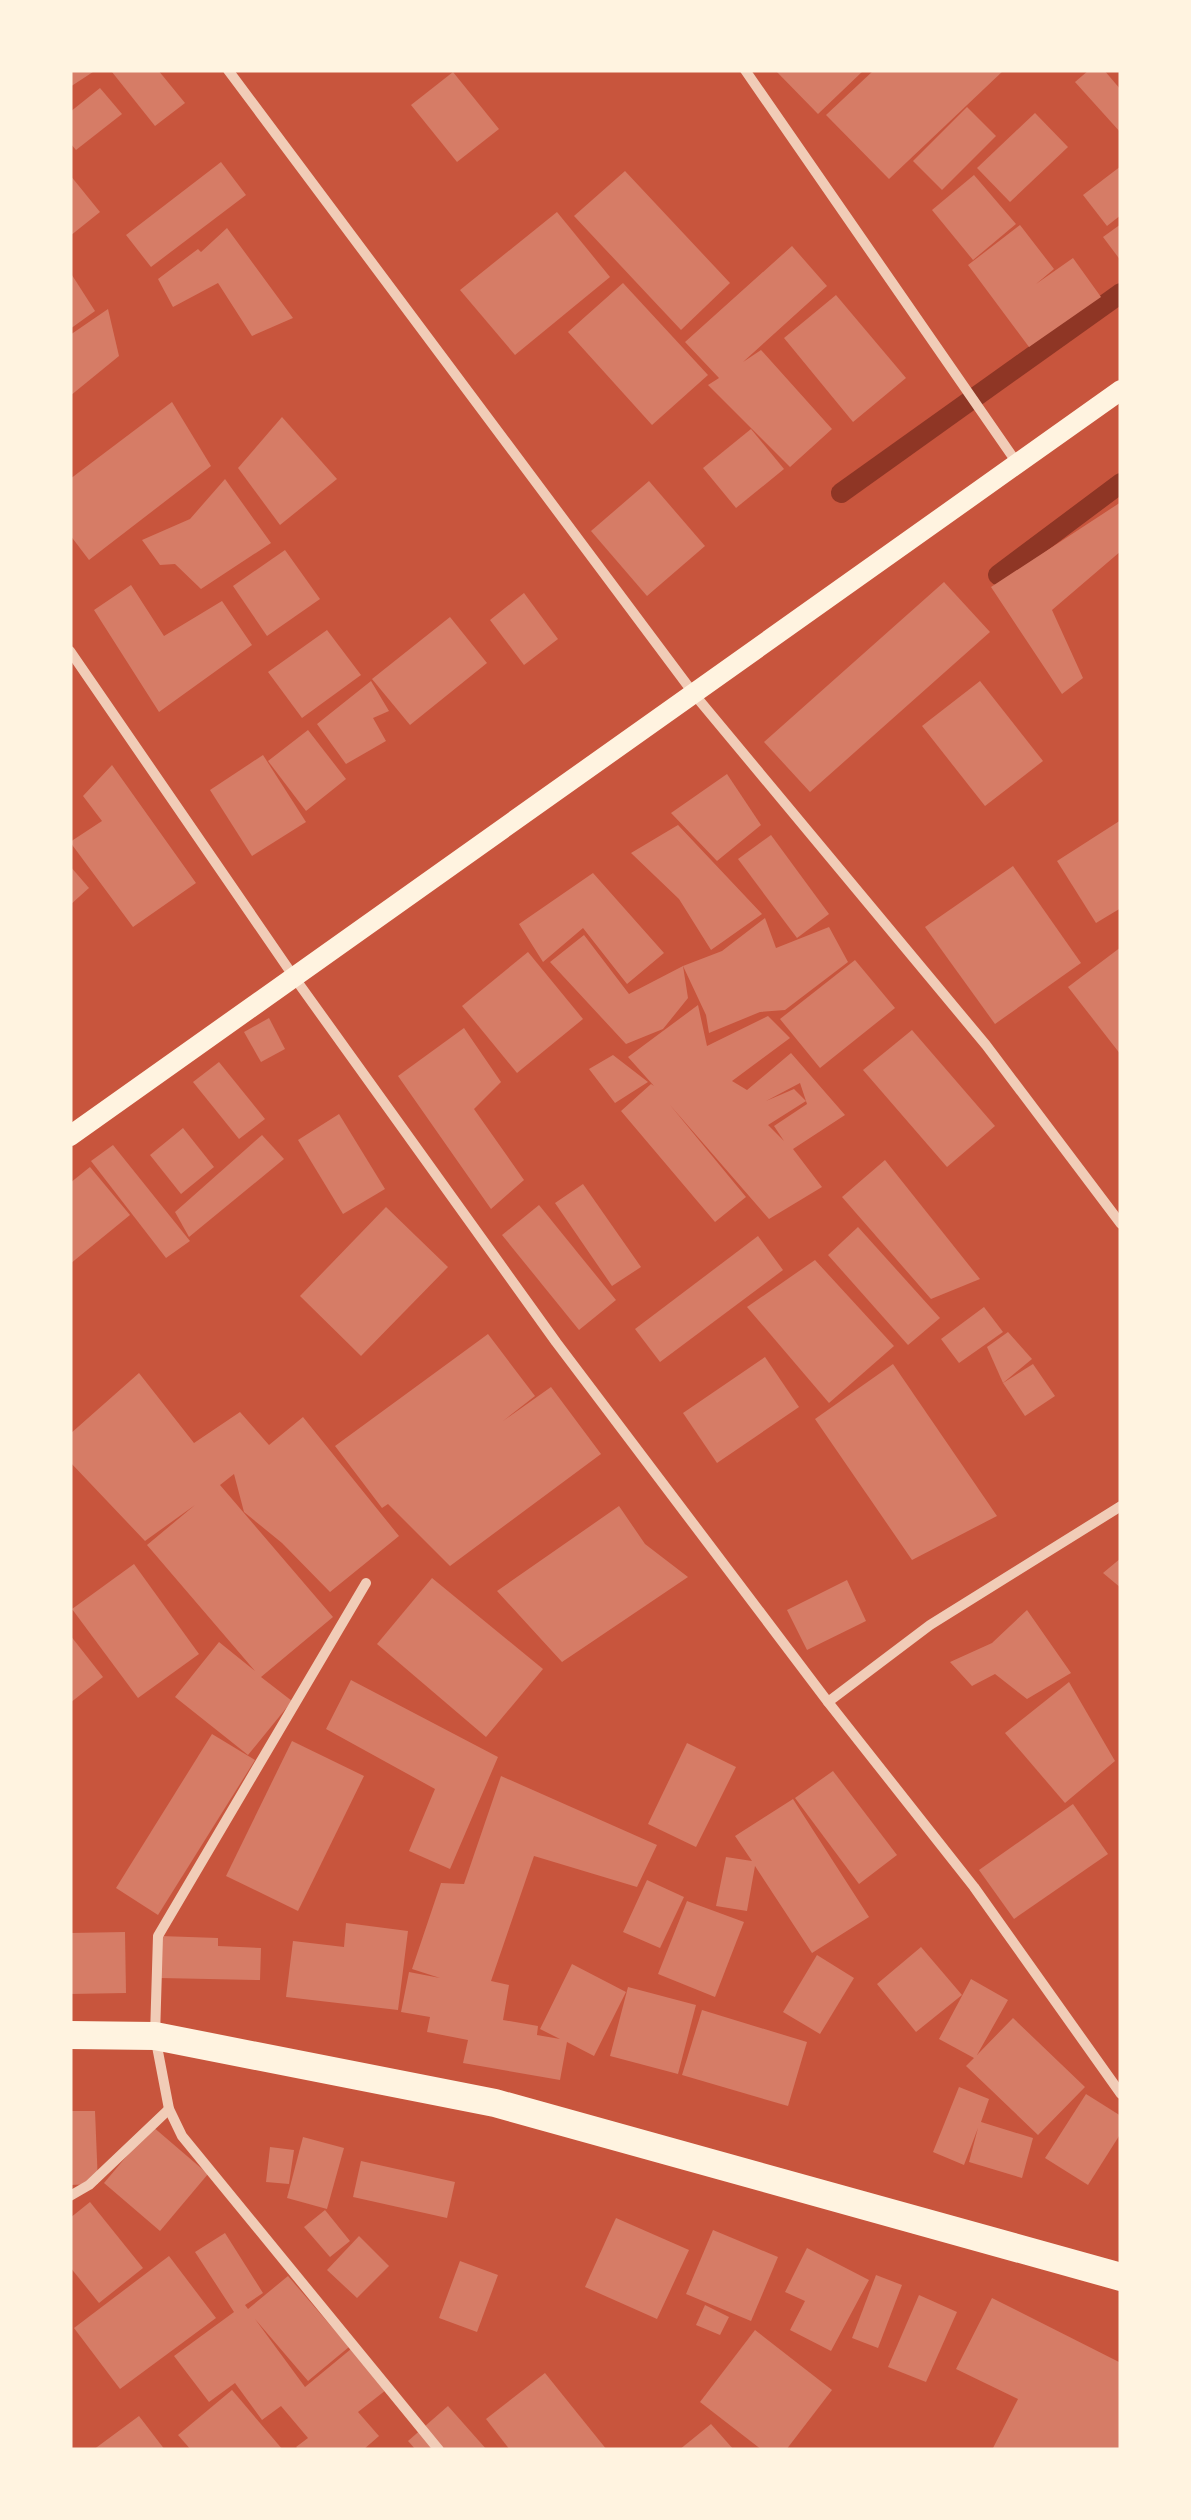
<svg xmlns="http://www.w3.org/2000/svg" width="1191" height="2520" font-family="Montserrat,sans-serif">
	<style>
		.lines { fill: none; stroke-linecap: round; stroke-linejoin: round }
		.stream { stroke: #8f3625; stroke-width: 20 }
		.building { fill: #d67c66; fill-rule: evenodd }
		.minor { stroke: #f1ccb7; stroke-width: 10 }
		.secondary { stroke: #fff3e0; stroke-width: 20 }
		.trunk { stroke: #fff3e0; stroke-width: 28 }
	</style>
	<rect width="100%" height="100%" fill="#c8553d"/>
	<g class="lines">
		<g class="stream">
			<polyline points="841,493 1121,293"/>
			<polyline points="998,575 1121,483"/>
		</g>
	</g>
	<g class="building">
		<polygon points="70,70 96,70 70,87"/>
		<polygon points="115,70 158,70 185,103 155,126 112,72"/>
		<polygon points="775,70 864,70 818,114"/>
		<polygon points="874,70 1004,70 889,179 826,115"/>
		<polygon points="1089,70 1104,70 1121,90 1121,133 1075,82"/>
		<polygon points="453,72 499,129 457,162 411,105"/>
		<polygon points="100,88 122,114 76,150 70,143 70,112"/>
		<polygon points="967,107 996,136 942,190 913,161"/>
		<polygon points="1035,113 1068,147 1010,202 977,168"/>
		<polygon points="221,162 246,195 151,267 126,235"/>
		<polygon points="1121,166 1121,215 1107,226 1083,195"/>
		<polygon points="625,171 730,283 681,330 574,216"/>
		<polygon points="70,175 100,212 70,236"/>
		<polygon points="974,175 1016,224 973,260 932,210"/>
		<polygon points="557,212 610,277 515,355 460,290"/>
		<polygon points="1121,224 1121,261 1103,237"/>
		<polygon points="1020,225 1054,269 1036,284 1073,258 1101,297 1029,347 968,265"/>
		<polygon points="227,228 293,318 252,336 218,283 173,307 158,279 198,249 201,252"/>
		<polygon points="792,246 827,286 743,362 761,350 832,429 790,467 708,385 719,378 685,342"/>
		<polygon points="70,272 95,311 70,329"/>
		<polygon points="623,283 708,375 652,425 568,332"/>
		<polygon points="836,295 906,378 853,422 784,338"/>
		<polygon points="108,309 119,356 70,396 70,335"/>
		<polygon points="172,402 211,466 89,560 70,535 70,479"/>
		<polygon points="282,417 337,479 280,525 238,468"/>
		<polygon points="751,429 784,469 736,508 703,468"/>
		<polygon points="225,479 271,543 201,589 175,564 160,565 142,540 190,519"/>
		<polygon points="649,481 705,546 647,596 591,531"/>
		<polygon points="1121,502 1121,551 1052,610 1083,678 1062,694 991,587"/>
		<polygon points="285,550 320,599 267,636 233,586"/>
		<polygon points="944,582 990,632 810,792 764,742"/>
		<polygon points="131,585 164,636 222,601 252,645 159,712 94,610"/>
		<polygon points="524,593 558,639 524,665 490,620"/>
		<polygon points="450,617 487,663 410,725 372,679"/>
		<polygon points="327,630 361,675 302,718 268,672"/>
		<polygon points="371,681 389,711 373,718 386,741 346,764 317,724"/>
		<polygon points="980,681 1043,761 985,806 922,726"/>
		<polygon points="308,730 346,779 306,811 268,761"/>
		<polygon points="263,755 306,822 252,856 210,790"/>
		<polygon points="112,765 196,883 133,927 70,842 102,821 83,796"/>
		<polygon points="727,774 761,825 717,861 671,813"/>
		<polygon points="1121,820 1121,908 1096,923 1057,861"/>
		<polygon points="678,825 762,914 711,950 679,899 631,853"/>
		<polygon points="771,835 829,914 797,938 738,859"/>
		<polygon points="70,866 89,888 70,905"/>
		<polygon points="1013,866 1081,963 995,1024 925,927"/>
		<polygon points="593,873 664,953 627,984 583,928 543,962 519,924"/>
		<polygon points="765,918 776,948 829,927 848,962 785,1010 760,1012 709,1033 706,1015 683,966 722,951"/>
		<polygon points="584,935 629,994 683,966 688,998 663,1029 626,1044 550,962"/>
		<polygon points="1121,947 1121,1055 1068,987"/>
		<polygon points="528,952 583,1019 517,1073 462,1006"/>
		<polygon points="855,960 895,1008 820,1068 780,1019"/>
		<path d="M698 1005 707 1046 768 1016 790 1038 732 1081 747 1090 791 1053 845 1115 793 1149 822 1187 769 1219 670 1105 746 1197 715 1222 621 1111 651 1084 654 1086 628 1057ZM800 1083 807 1104 774 1126 784 1141 768 1125 806 1101 794 1089 766 1101Z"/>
		<polygon points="269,1018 285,1049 261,1062 244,1032"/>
		<polygon points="464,1028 501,1082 474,1109 524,1180 491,1209 398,1076"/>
		<polygon points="912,1030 995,1126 947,1167 863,1070"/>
		<polygon points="613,1055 648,1082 615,1103 589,1069"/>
		<polygon points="219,1062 265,1119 239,1139 193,1082"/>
		<polygon points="339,1114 385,1189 343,1214 298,1140"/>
		<polygon points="183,1128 214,1167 181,1194 150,1155"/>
		<polygon points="262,1135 284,1159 189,1237 175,1212"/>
		<polygon points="113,1145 190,1241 166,1258 91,1161"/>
		<polygon points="885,1160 980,1279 931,1299 842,1197"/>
		<polygon points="90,1167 130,1215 70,1264 70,1183"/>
		<polygon points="583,1184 641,1267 612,1286 555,1203"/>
		<polygon points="539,1205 616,1300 579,1330 502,1235"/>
		<polygon points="386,1207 448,1267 361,1356 300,1296"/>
		<polygon points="858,1227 940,1318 908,1345 828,1255"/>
		<polygon points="758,1236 783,1270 660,1362 635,1329"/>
		<polygon points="815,1260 894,1346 829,1403 747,1307"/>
		<polygon points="984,1307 1003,1332 959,1363 941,1339"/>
		<polygon points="1008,1332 1032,1359 1003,1383 987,1347"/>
		<polygon points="488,1334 535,1396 503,1421 551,1387 601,1454 450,1566 388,1504 382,1508 335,1446"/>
		<polygon points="765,1357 799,1407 717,1463 683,1413"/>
		<polygon points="893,1364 997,1516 912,1560 815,1419"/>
		<polygon points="1033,1364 1055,1396 1025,1416 1003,1383"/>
		<polygon points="139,1373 194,1443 240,1412 269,1445 303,1417 399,1536 330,1592 282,1543 244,1512 234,1474 220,1485 333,1617 261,1677 292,1701 248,1755 175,1697 219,1642 255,1671 147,1545 195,1505 145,1541 70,1462 70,1434"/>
		<polygon points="619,1506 645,1544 688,1577 562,1662 497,1591"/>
		<polygon points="1121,1558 1121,1588 1103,1573"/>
		<polygon points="134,1564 199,1654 138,1698 72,1609"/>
		<polygon points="432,1578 543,1669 486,1737 377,1644"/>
		<polygon points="847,1580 866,1621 807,1650 787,1610"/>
		<polygon points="1027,1610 1071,1673 1027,1699 995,1674 972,1686 950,1662 992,1643"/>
		<polygon points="70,1635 103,1677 70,1703"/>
		<polygon points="351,1680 498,1757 450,1869 409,1851 435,1789 326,1729"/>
		<polygon points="1069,1682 1115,1761 1065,1803 1005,1733"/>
		<polygon points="212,1734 255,1760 158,1915 116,1888"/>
		<polygon points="292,1741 364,1776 298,1911 226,1876"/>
		<polygon points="687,1743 736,1767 696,1847 648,1824"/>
		<polygon points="833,1771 897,1855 859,1884 795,1798"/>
		<polygon points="501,1776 657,1845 637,1887 534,1856 491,1981 509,1985 503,2020 538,2026 537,2035 560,2039 540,2029 572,1964 626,1992 594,2056 567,2042 560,2080 463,2063 468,2040 427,2032 430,2017 401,2012 409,1972 440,1978 412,1969 441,1883 464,1884"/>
		<polygon points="793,1799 869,1917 812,1953 755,1866 747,1911 716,1906 726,1857 752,1861 735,1836"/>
		<polygon points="1073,1804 1108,1854 1014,1919 979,1870"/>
		<polygon points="647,1880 684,1897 660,1948 623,1932"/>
		<polygon points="687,1901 744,1922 715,1997 658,1974"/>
		<polygon points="346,1923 408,1931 398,2010 286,1997 293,1941 344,1947"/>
		<polygon points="125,1932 126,1993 70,1994 70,1933"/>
		<polygon points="160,1936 218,1938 218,1946 261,1948 260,1980 160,1978"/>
		<polygon points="921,1947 962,1995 916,2032 877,1984"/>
		<polygon points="817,1955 854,1978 820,2034 783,2012"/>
		<polygon points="971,1979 1008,2000 977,2055 1013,2018 1085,2087 1038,2135 966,2066 974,2058 939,2039"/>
		<polygon points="628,1987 696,2005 678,2074 610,2056"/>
		<polygon points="702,2010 807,2042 788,2106 682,2075"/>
		<polygon points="959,2087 989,2099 981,2122 1033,2138 1022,2178 969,2162 978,2128 964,2165 933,2152"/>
		<polygon points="1086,2094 1121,2116 1121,2133 1088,2185 1045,2158"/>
		<polygon points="70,2111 95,2111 98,2184 70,2185"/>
		<polygon points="152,2126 208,2174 160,2231 104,2183"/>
		<polygon points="303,2137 344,2148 327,2209 287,2198"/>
		<polygon points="270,2147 294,2150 289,2184 266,2182"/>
		<polygon points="361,2161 455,2182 447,2218 353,2197"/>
		<polygon points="90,2202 143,2268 99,2303 70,2267 70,2218"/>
		<polygon points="325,2210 350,2241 330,2257 304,2227"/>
		<polygon points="616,2218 689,2250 657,2319 585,2287"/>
		<polygon points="713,2230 778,2257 751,2321 686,2294"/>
		<polygon points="225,2233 263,2293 245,2305 248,2309 288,2276 349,2347 308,2381 255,2319 305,2387 351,2349 386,2390 358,2412 379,2436 363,2450 299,2450 296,2447 308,2438 281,2406 262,2420 235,2383 209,2402 174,2356 234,2312 195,2252"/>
		<polygon points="359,2236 389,2266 357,2298 327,2270"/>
		<polygon points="807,2248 869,2280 831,2351 790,2330 805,2301 785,2292"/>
		<polygon points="169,2256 216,2318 120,2389 74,2328"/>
		<polygon points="460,2261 498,2275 477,2332 439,2318"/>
		<polygon points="876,2275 902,2285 878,2348 852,2338"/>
		<polygon points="919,2295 957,2312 926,2382 888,2367"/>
		<polygon points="992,2298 1121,2363 1121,2450 992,2450 1018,2399 956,2369"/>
		<polygon points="705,2305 729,2317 720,2335 696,2325"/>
		<polygon points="755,2330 832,2390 786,2450 762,2450 700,2402"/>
		<polygon points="545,2373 607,2450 510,2450 486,2419"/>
		<polygon points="232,2390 283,2450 191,2450 178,2435"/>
		<polygon points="448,2406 487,2450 416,2450 408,2441"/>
		<polygon points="139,2416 165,2450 93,2450"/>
		<polygon points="711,2424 734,2450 679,2450"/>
	</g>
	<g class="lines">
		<g class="minor">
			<polyline points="228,70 694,694 986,1045 1121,1224"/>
			<polyline points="745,70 1017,463"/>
			<polyline points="70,651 294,977 556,1342 828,1702 974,1887 1121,2094"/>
			<polyline points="366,1583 158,1936 155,2036 169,2109 182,2136 439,2450"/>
			<polyline points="828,1702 930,1625 1121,1506"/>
			<polyline points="70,2196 89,2185 169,2109"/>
		</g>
		<polyline class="secondary" points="70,1136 1121,390"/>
		<polyline class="trunk" points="70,2035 155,2036 495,2103 1121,2277"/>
	</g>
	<rect width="1191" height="2520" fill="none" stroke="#fff3e0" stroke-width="145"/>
</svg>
